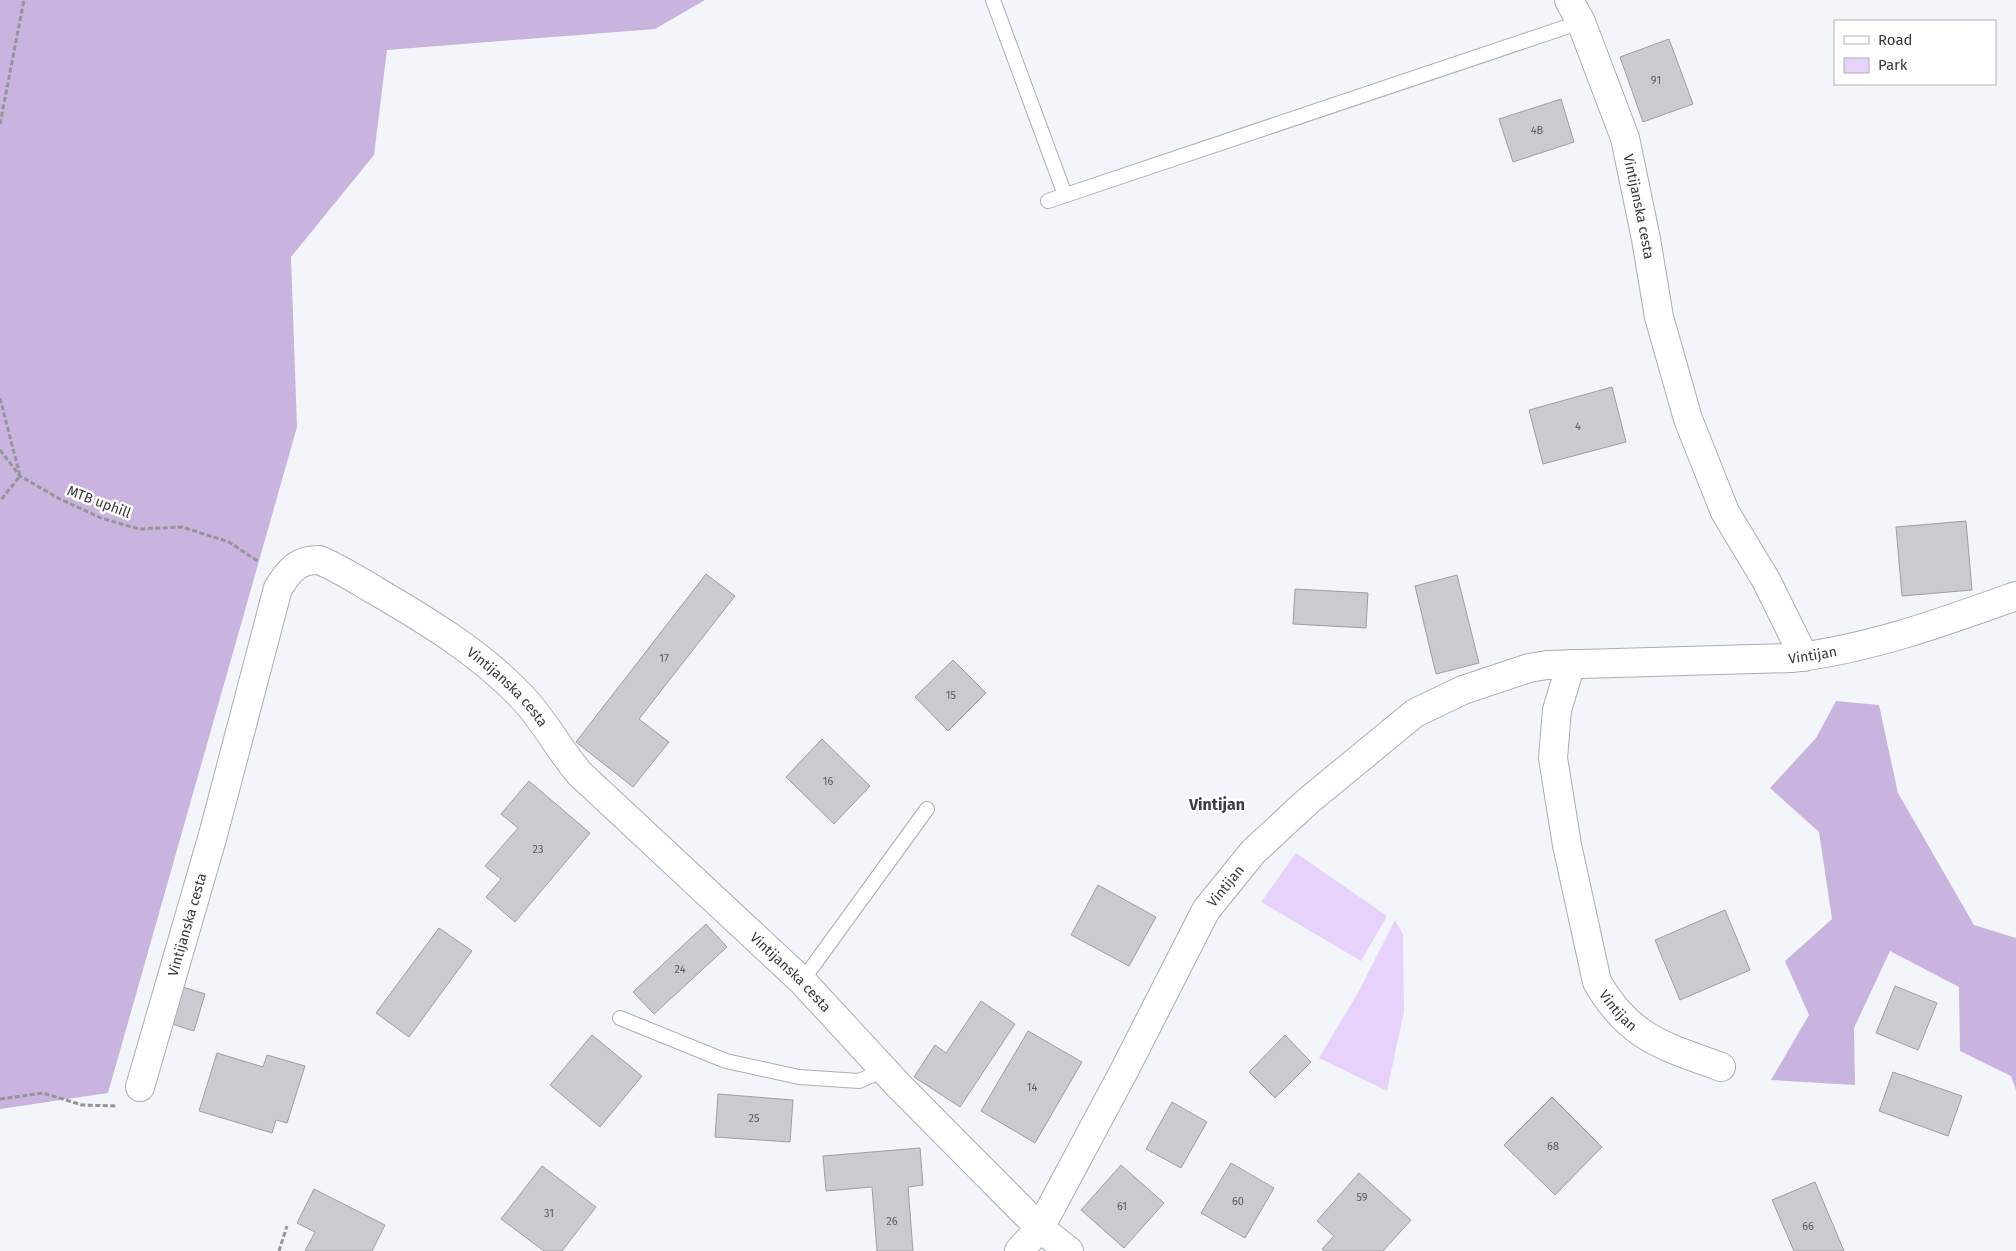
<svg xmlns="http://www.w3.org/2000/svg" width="2016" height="1251" font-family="'Fira Sans',sans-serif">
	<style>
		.green { fill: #e7d2fc }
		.forest { fill: #c9b3df }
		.building { fill: #cacbd0; stroke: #9e9ea4 }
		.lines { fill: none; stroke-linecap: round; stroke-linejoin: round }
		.service-casing { stroke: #aaaeb2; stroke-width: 16 }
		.minor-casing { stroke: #aaaeb2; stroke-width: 30 }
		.path { stroke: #939699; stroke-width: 3; stroke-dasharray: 5 2.5; stroke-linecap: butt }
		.service { stroke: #fff; stroke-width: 14 }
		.minor { stroke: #fff; stroke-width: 28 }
		.labels { text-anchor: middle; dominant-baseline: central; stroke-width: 5; stroke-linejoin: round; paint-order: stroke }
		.number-label { font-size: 11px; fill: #5c5d60 }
		.street-label { font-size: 14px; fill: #37383a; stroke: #fff }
		.quarter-label { font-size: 16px; font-weight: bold; fill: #3c3e42; stroke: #fff }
	</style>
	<rect width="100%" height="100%" fill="#f2f6fb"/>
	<g class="green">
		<polygon points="1296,853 1387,916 1361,961 1261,902"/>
		<polygon points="1395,920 1403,934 1404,1012 1387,1091 1319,1058 1359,991"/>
	</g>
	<g class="forest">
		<polygon points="0,0 705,0 655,29 387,50 374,155 291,257 297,427 108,1093 0,1109"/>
		<polygon points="1836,701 1879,705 1898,793 1974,925 2016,938 2016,1090 2011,1076 1960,1051 1959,987 1890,951 1854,1028 1855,1085 1771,1080 1809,1015 1785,961 1832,919 1819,832 1770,788 1816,738"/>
	</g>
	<g class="building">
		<polygon points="1669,39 1693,104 1643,122 1620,57"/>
		<polygon points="1561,99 1574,142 1513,162 1499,119"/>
		<polygon points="1612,387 1626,442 1543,464 1529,410"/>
		<polygon points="1966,521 1972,590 1902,596 1896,527"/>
		<polygon points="706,574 735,596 639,719 669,742 633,787 576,742"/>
		<polygon points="1457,575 1479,663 1436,674 1415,586"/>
		<polygon points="1295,589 1368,593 1366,628 1293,624"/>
		<polygon points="953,660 986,693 948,731 915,697"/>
		<polygon points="822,739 870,786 834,824 786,777"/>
		<polygon points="529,781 590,833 515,922 486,897 501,879 485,866 518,828 501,814"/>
		<polygon points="1098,885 1156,917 1129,966 1071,935"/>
		<polygon points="1725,910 1750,970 1680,1000 1655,940"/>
		<polygon points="706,924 727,947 654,1014 633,992"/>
		<polygon points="439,928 472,951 409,1037 376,1013"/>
		<polygon points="1895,986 1937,1003 1918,1050 1876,1033"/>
		<polygon points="183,987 205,994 194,1031 172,1024"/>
		<polygon points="981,1001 1015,1024 960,1107 914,1077 935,1045 946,1053"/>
		<polygon points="1028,1031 1082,1062 1035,1143 981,1111"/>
		<polygon points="592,1035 642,1076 600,1127 550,1085"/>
		<polygon points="1285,1035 1311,1062 1275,1098 1249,1072"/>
		<polygon points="217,1053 263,1067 267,1055 305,1066 287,1123 276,1120 272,1133 199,1111"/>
		<polygon points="1893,1072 1962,1096 1948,1136 1879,1111"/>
		<polygon points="718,1094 793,1100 790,1142 715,1137"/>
		<polygon points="1552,1097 1602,1147 1555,1195 1504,1145"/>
		<polygon points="1172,1102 1207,1122 1181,1168 1146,1149"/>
		<polygon points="920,1148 923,1185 908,1187 913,1251 877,1251 872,1187 826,1191 823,1156"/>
		<polygon points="1231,1163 1274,1188 1245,1238 1201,1213"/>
		<polygon points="1121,1165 1164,1203 1124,1248 1081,1210"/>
		<polygon points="542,1166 596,1207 562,1251 544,1251 501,1219"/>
		<polygon points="1359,1173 1411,1220 1383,1251 1324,1251 1322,1249 1334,1236 1317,1221"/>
		<polygon points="1815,1182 1844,1251 1794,1251 1772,1200"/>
		<polygon points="314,1189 385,1225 372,1251 305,1251 315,1232 297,1223"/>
	</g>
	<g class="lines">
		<g class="service-casing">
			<g id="service">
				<polyline points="993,0 1065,195"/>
				<polyline points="1048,201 1581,22"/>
				<polyline points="802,981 927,809"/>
				<polyline points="620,1018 726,1061 799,1077 859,1081 884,1070"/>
			</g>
		</g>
		<g class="minor-casing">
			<g id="minor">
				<path id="s1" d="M1569 0 1581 22 1625 138 1646 239 1659 317 1688 419 1725 512 1766 580 1804 657"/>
				<path id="s2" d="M1571 664 1557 710 1553 758 1567 845 1597 982C1630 1039 1664 1046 1721 1067"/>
				<path id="s3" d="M140 1087 213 835 278 588C289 571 298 559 319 560 339 568 357 580 376 591 427 621 479 652 520 695 544 719 558 749 580 774L802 981 899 1086 1040 1228 1069 1251"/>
				<path id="s4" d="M1019 1251 1040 1228 1124 1071 1206 910 1253 852 1308 801 1415 713 1463 690 1529 668 1547 665 1792 658C1869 649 1943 622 2016 596"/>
			</g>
		</g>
		<g class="path">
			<polyline points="0,124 24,0"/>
			<polyline points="0,398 20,476 0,501"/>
			<polyline points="0,450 20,476 60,499 101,518 139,529 182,527 229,542 259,562"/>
			<polyline points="0,1099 43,1093 82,1105 117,1106"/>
			<polyline points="279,1251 287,1226"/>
		</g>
		<use href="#service" class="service"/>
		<use href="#minor" class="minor"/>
	</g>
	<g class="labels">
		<g class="number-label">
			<text x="1656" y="80">91</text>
			<text x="1537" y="130">4B</text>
			<text x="1578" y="426">4</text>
			<text x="664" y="658">17</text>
			<text x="951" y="695">15</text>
			<text x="828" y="781">16</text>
			<text x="538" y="849">23</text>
			<text x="680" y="969">24</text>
			<text x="1032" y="1087">14</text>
			<text x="754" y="1118">25</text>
			<text x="1553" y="1146">68</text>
			<text x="1362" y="1197">59</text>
			<text x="1238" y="1201">60</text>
			<text x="1122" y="1206">61</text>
			<text x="549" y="1213">31</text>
			<text x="892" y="1221">26</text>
			<text x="1808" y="1226">66</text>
		</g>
		<g class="street-label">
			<text stroke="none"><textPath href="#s1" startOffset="219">Vintijanska cesta</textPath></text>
			<text transform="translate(99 502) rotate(21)">MTB uphill</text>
			<text stroke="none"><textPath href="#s4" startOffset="1085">Vintijan</textPath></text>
			<text stroke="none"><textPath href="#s3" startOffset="799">Vintijanska cesta</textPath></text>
			<text stroke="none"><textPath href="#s4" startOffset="421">Vintijan</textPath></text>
			<text stroke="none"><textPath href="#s3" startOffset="169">Vintijanska cesta</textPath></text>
			<text stroke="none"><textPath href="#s3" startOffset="1202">Vintijanska cesta</textPath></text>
			<text stroke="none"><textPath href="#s2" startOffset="360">Vintijan</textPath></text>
		</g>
		<g class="quarter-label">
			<text x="1217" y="804">Vintijan</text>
		</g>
	</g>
	<rect x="1834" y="20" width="162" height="65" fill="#ffffff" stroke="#afafb0"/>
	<rect x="1844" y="36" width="25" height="8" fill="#ffffff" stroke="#afafb0"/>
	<text x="1878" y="45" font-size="15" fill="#37383a">Road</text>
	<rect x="1844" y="58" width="25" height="15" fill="#e7d2fc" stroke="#afafb0"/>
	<text x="1878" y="70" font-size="15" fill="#37383a">Park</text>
</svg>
